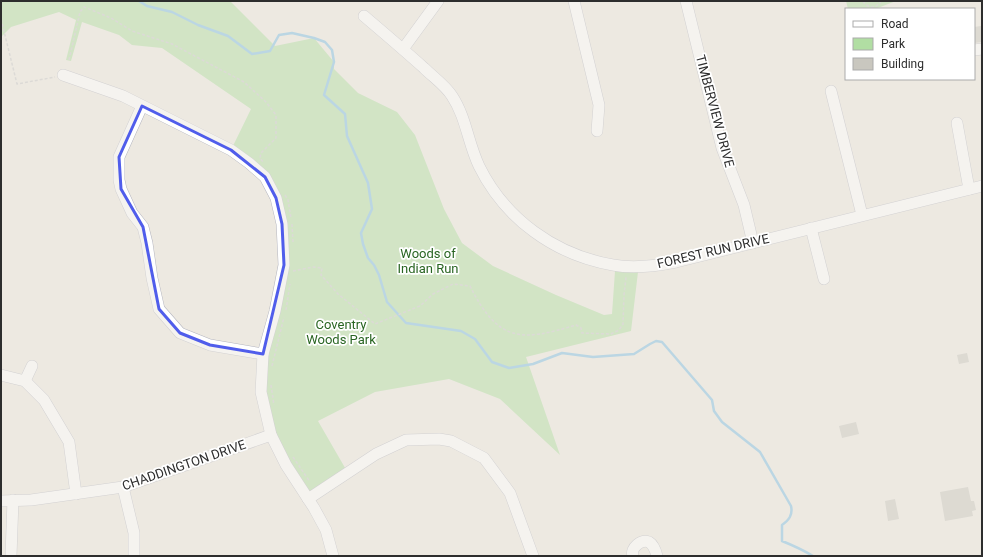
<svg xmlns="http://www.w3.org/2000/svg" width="983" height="557" font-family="Roboto,sans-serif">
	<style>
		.green { fill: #b1dea3 }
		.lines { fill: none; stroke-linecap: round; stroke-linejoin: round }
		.stream { stroke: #7ebfe5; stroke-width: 2.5 }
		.building { fill: #c9c7bf }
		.minor-casing { stroke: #b4b5bf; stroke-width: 12 }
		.path { stroke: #c8c8c8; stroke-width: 1.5; stroke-dasharray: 3 2; stroke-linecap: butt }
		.minor { stroke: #fff; stroke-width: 11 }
		.marked { fill: none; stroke: #505deb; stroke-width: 3; stroke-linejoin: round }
		.labels { text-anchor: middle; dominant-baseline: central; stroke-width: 3.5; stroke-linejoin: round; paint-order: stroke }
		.street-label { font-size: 13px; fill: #2d2d2d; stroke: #fff }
		.park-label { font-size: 13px; fill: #296522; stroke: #fff }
	</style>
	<rect width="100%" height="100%" fill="#ede9e1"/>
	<g class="green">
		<polygon points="1,1 230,1 275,46 314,38 334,62 334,69 358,93 397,112 415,135 444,209 462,243 493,266 556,295 604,315 612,314 615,271 638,272 631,331 526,357 560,455 500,399 449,379 375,392 318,421 348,473 308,499 271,435 261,392 276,303 282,224 265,177 231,150 251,109 162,48 132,45 119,35 82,22 71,61 66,60 76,20 59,12 11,27 1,37"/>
		<polygon points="846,1 896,1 875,9 848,9"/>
	</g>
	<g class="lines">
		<path class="stream" d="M139 1 147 6 172 12 198 25 228 36 252 54 270 51 279 35 292 33 314 38 325 42 332 50 334 62 324 95 345 114 347 136 368 183 372 209 361 233 363 244 368 258 374 265 379 275 387 302 406 323 461 331 475 339 492 362 509 368 533 364 562 353 593 357 634 354 650 344 656 341 662 342 712 400 714 411 722 422 760 452 791 506C793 515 789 520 782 525V541C792 545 803 550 813 556"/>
	</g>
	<g class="building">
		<polygon points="981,26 982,42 974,43 974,27"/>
		<polygon points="967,353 969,362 959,364 957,355"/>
		<polygon points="856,422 859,434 842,438 839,426"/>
		<polygon points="968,487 971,501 974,501 976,510 972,511 973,516 945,521 940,492"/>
		<polygon points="895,499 899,519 888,521 885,501"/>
	</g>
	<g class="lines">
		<g class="minor-casing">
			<g id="minor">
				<polyline points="574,1 599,105 597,131"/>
				<polyline points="686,1 722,148 744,205 753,243"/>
				<path d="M364 16C384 33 404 50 424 68 433 77 445 85 452 96 466 117 468 143 479 166 505 219 555 255 613 265 634 269 656 266 676 262L982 186"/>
				<polyline points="403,49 438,1"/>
				<polyline points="974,50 982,49"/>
				<polyline points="63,75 123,96 231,150 249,163 265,177 276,198 282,224 284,265 275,311 263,354 261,392 271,435 286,465 314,508 326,530 333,556"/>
				<polyline points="831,91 862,215"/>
				<polyline points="142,106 119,157 119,180 121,189 132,213 143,227 147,243 152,278 159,309 180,333 210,345 263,354"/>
				<polyline points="957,123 969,189"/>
				<polyline points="811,228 824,279"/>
				<polyline points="1,375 25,381 44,400 69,442 76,494"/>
				<polyline points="25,381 32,366"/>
				<polyline points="123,487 134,533 134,556"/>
				<polyline points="308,499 376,454 406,440 439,439 451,441 484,458 510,493 533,556"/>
				<polyline points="1,501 31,500 123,487 271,435"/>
				<polyline points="11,556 13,500"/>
				<path d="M633 556C630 548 641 539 649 542 654 545 656 552 657 556"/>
			</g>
		</g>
		<g class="path">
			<path d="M863 1C868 9 876 9 881 1"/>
			<polyline points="1,19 17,84 55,77"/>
			<polyline points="69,60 80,12 84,7 111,18 132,31 172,44 244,82 266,102 276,115 276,138 261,153 260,158 263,162"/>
			<polyline points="285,195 288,200 291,218"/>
			<polyline points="292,224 293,242"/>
			<path d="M293 271 313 267 322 268 321 275 338 294 375 324 420 306 433 294 453 284 470 286C498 342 520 342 576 325L581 328 582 333 611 334 619 330 623 324 624 295 626 277"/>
			<polyline points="286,310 290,284"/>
			<polyline points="272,366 284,317"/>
			<polyline points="271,385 274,405"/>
			<polyline points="293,457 310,482"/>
		</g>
		<use href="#minor" class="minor"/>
	</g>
	<path d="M0 0H983V557H0ZM142 106 231 150 265 177 276 198 282 224 284 265 263 354 210 345 180 333 159 309 143 227 121 189 119 157Z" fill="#ede9e1" fill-opacity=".55" fill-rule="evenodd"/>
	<path class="marked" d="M142 106 231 150 265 177 276 198 282 224 284 265 263 354 210 345 180 333 159 309 143 227 121 189 119 157Z"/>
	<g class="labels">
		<g class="street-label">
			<text transform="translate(715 111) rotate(75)">TIMBERVIEW DRIVE</text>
			<text transform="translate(713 251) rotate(-13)">FOREST RUN DRIVE</text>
			<text transform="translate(184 465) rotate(-19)">CHADDINGTON DRIVE</text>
		</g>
		<g class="park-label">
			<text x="428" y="253">Woods of<tspan x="428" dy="15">Indian Run</tspan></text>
			<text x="341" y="324">Coventry<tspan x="341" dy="15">Woods Park</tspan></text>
		</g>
	</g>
	<rect width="983" height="557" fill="none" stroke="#2d2d2d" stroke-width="4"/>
	<rect x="845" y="8" width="130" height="72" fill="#ffffff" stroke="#ababab"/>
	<rect x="853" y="21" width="20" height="6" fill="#ffffff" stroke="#ababab"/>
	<text x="881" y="28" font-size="12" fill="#2d2d2d">Road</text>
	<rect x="853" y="38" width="20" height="12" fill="#b1dea3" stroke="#ababab"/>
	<text x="881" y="48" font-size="12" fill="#2d2d2d">Park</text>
	<rect x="853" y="58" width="20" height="12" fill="#c9c7bf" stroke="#ababab"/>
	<text x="881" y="68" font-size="12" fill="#2d2d2d">Building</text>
</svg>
